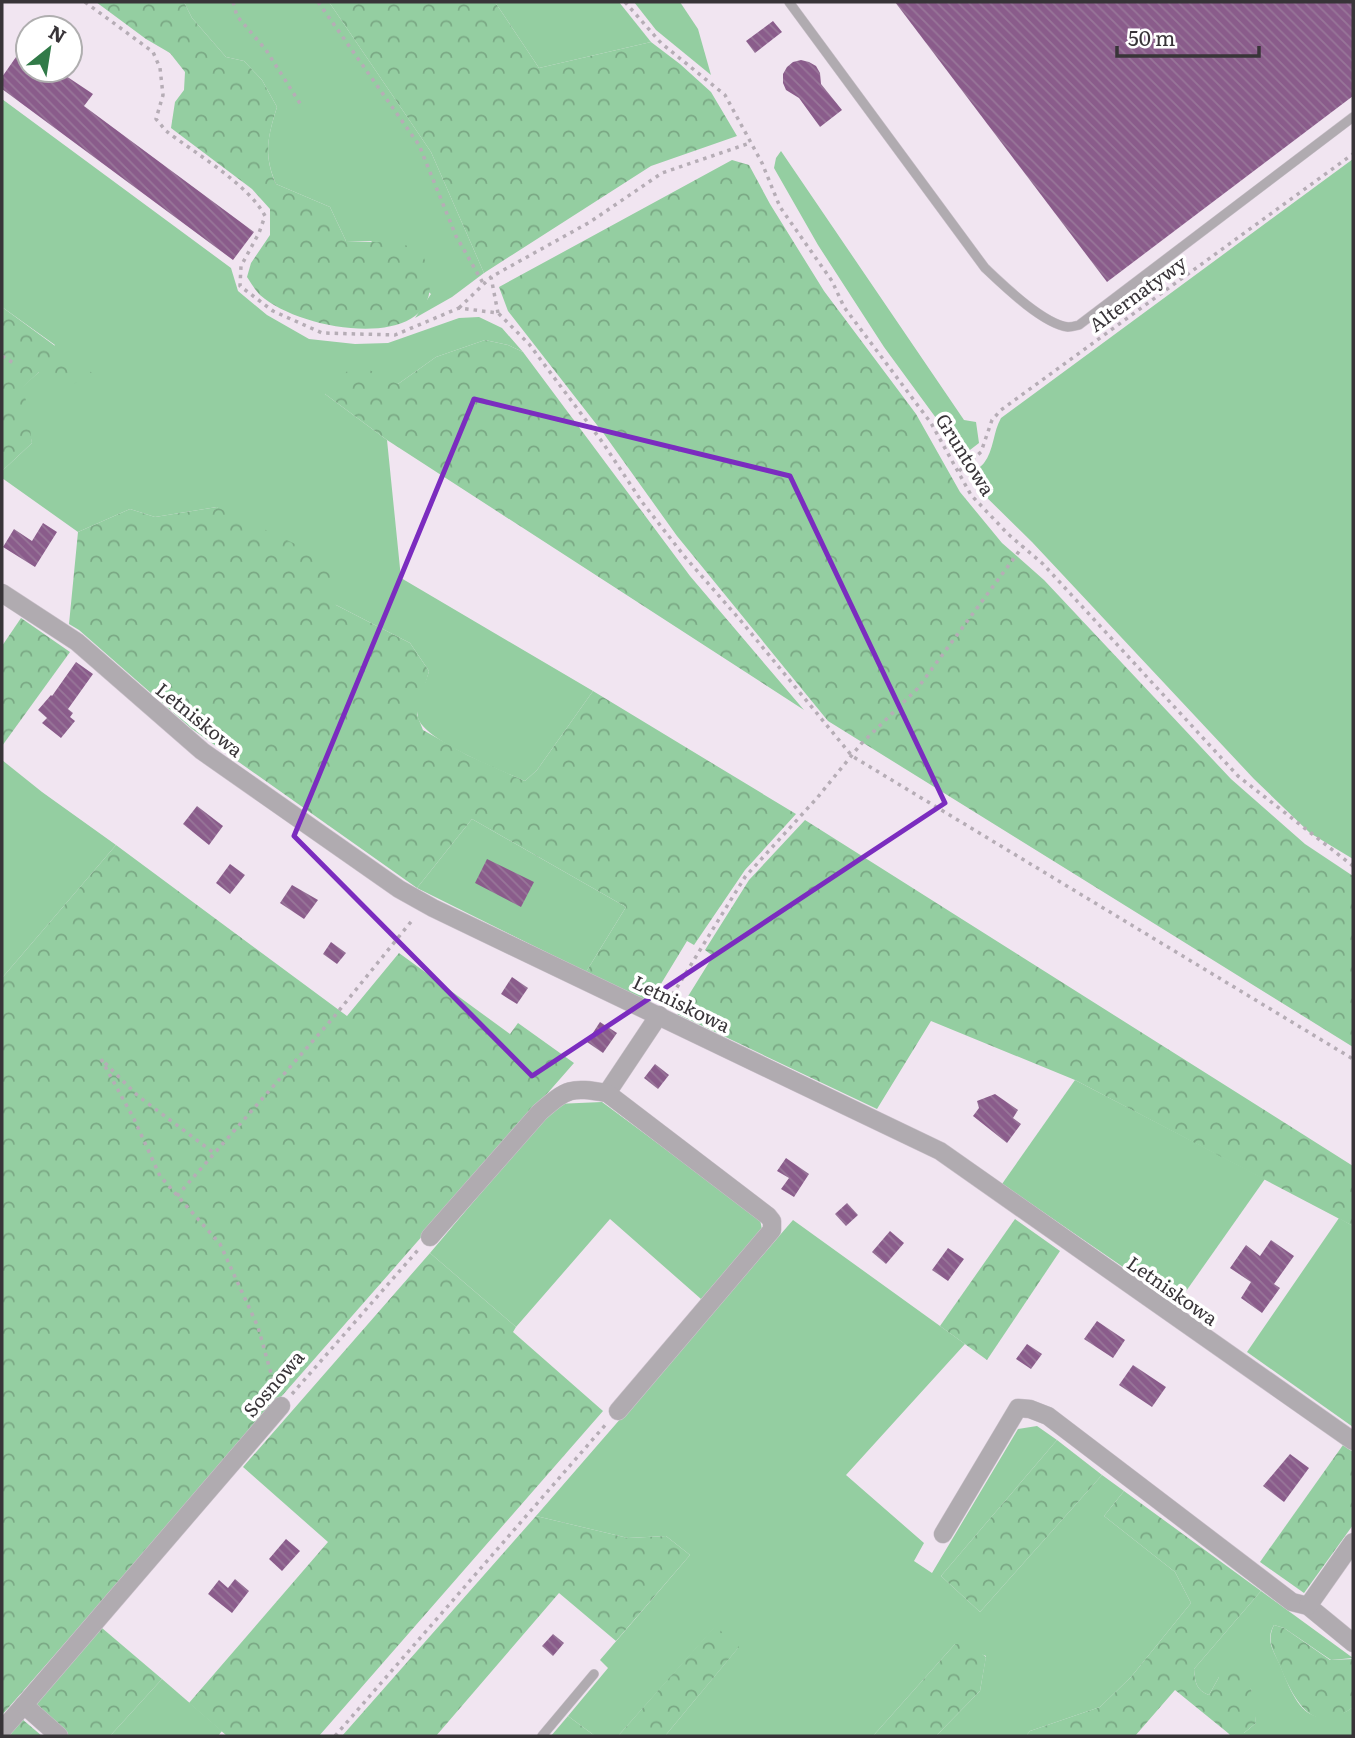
<svg xmlns="http://www.w3.org/2000/svg" width="1355" height="1738" font-family="Literata,serif">
	<style>
		.green { fill: #94cea1 }
		.forest { fill: url(#forest-crowns) }
		.building { fill: url(#building-back-hatch) }
		.lines { fill: none; stroke-linecap: round; stroke-linejoin: round }
		.lane-casing { stroke: #ccc2cc; stroke-width: 10 }
		.street-casing { stroke: #ccc2cc; stroke-width: 19 }
		.path { stroke: #b6adb6; stroke-width: 3.5; stroke-dasharray: 3.5 5; stroke-linecap: butt }
		.lane { stroke: #b0abb0; stroke-width: 9 }
		.street { stroke: #b0abb0; stroke-width: 18 }
		.marked { fill: none; stroke: #7b2cbf; stroke-width: 5; stroke-linejoin: round }
		.labels { text-anchor: middle; dominant-baseline: central; stroke-width: 7; stroke-linejoin: round; paint-order: stroke }
		.street-label { font-size: 19px; fill: #383438; stroke: #fff }
	</style>
	<defs>
		<pattern id="forest-crowns" width="20" height="18" patternUnits="userSpaceOnUse" patternTransform="scale(1.75)"><rect width="20" height="18" fill="#94cea1"/><path d="M2 6a3 3 0 1 1 6 0M12 15a3 3 0 1 1 6 0" fill="none" stroke="#7aa884"/></pattern>
		<pattern id="building-back-hatch" width="6" height="6" patternUnits="userSpaceOnUse" patternTransform="scale(1.75)"><rect width="6" height="6" fill="#8a5c8b"/><path d="M-1 5l2 2M0 0l6 6M5-1l2 2" fill="none" stroke="#987699"/></pattern>
	</defs>
	<rect width="100%" height="100%" fill="#f1e5f1"/>
	<g class="green">
		<path d="M184 2H329L431 152 484 273 452 297 415 318 431 294 371 241H346L330 207 276 184C263 154 268 136 277 107L262 80 244 61 226 57 192 18Z"/>
		<polygon points="495,2 619,2 651,42 539,68"/>
		<polygon points="634,2 680,2 698,29 711,75 656,30"/>
		<path d="M2 99 231 268 238 291 267 315 309 339 355 344 388 343 459 318 479 317 502 328 523 352 508 345 485 340 436 357 398 384 325 394 387 440 401 578 593 691 537 770 525 781C502 771 425 741 418 718 415 709 426 682 429 671L410 643 336 605 217 507 155 517 130 509 78 532 2 478V471L32 443 20 389 39 372 55 345 2 307Z"/>
		<polygon points="781,151 964,420 976,422 979,443 957,460 936,418 884,347 818,245 774,168 776,158"/>
		<path d="M1353 159V859L1310 833 1254 779 1032 542 973 484 970 474C974 471 981 467 984 463 994 450 993 432 1001 418Z"/>
		<polygon points="2,760 42,792 116,845 2,978"/>
		<polygon points="472,819 626,907 586,972 417,888"/>
		<polygon points="1075,1080 1265,1179 1177,1304 1002,1184"/>
		<polygon points="602,1102 760,1219 762,1230 701,1299 610,1219 516,1327 430,1253 556,1104"/>
		<polygon points="1339,1218 1353,1226 1353,1427 1247,1352"/>
		<polygon points="793,1220 965,1344 846,1475 924,1543 914,1561 932,1573 1018,1429 1037,1426 1057,1440 941,1576 980,1612 1102,1475 1124,1491 1104,1516 1175,1572 1191,1603 1131,1677 1100,1707 1030,1731 1026,1736 936,1736 980,1691 986,1656 955,1644 873,1736 665,1736 738,1648 715,1627 618,1736 595,1736 568,1716 608,1668 600,1660 690,1555 666,1536 628,1538 536,1516"/>
		<path d="M1261 1591 1353 1658 1331 1660 1284 1628 1274 1625C1264 1642 1276 1654 1282 1670 1292 1694 1303 1724 1333 1716 1341 1714 1347 1712 1353 1707V1736H1231L1228 1733H1244L1256 1723 1251 1689 1219 1677 1209 1695C1196 1690 1195 1682 1194 1669Z"/>
		<polygon points="162,1679 222,1731 218,1736 110,1736"/>
	</g>
	<g class="forest">
		<path d="M96 2H184L192 18 226 57 244 61 262 80 277 107C268 136 263 155 276 184L330 207 346 241 401 243 422 253C467 356 307 337 260 295 255 290 251 283 247 277L251 263 270 235V209L252 189 171 128 175 102 184 90 185 72 170 53 146 39Z"/>
		<polygon points="329,2 495,2 539,68 651,42 680,64 711,92 737,136 651,166 484,273 431,152"/>
		<polygon points="732,160 749,165 770,204 824,291 916,414 960,492 1002,543 1044,580 1231,779 1305,844 1353,876 1353,1047 828,721 677,536 604,434 508,311 499,287"/>
		<polygon points="2,307 92,373 62,391 39,372 21,389 26,400 32,443 2,471"/>
		<polygon points="485,340 508,345 523,352 690,576 804,710 387,440 325,394 355,363 398,384 436,357"/>
		<polygon points="217,507 327,559 336,605 410,643 429,671 417,715 423,730 467,755 525,781 537,770 593,691 796,814 745,870 694,945 687,941 650,1002 586,972 626,907 472,819 417,888 192,729 79,630 69,624 78,532 130,509 155,517"/>
		<polygon points="21,618 70,652 2,746 2,646"/>
		<polygon points="805,820 1353,1166 1353,1226 1075,1080 931,1021 877,1109 677,1014 713,956 705,950 749,880"/>
		<polygon points="116,845 347,1016 399,953 510,1034 518,1023 574,1063 2,1715 2,978"/>
		<polygon points="1015,1219 1060,1251 987,1360 940,1326"/>
		<polygon points="430,1253 516,1327 513,1332 603,1411 319,1736 227,1736 189,1703 328,1542 243,1467"/>
		<polygon points="1057,1440 1102,1475 980,1612 941,1576"/>
		<polygon points="1343,1445 1353,1452 1353,1525 1304,1593 1260,1562"/>
		<path d="M1124 1491 1261 1591 1194 1669C1195 1682 1196 1690 1209 1695L1219 1677 1228 1670C1255 1678 1254 1698 1256 1723L1244 1733H1228L1175 1690 1135 1736H1026L1030 1731 1100 1707 1131 1677 1191 1603 1175 1572 1104 1516Z"/>
		<polygon points="536,1516 628,1538 666,1536 690,1555 616,1641 559,1593 436,1736 342,1736"/>
		<path d="M1274 1625 1284 1628 1330 1660 1353 1659V1707C1315 1737 1296 1704 1282 1671 1276 1654 1265 1643 1274 1625Z"/>
		<polygon points="715,1626 739,1647 665,1736 618,1736"/>
		<polygon points="102,1628 162,1679 110,1736 69,1736 33,1705"/>
		<polygon points="955,1644 971,1645 986,1657 980,1691 936,1736 873,1736"/>
		<polygon points="568,1716 595,1736 551,1736"/>
		<polygon points="22,1719 42,1736 7,1736"/>
	</g>
	<g class="building">
		<polygon points="895,2 1353,2 1353,96 1107,282"/>
		<polygon points="773,21 782,32 755,53 746,41"/>
		<polygon points="16,57 28,65 28,70 46,70 56,77 60,72 93,94 84,106 254,232 233,260 2,89 2,77"/>
		<polygon points="801,60 809,62 816,66 820,73 821,84 842,110 820,127 799,98 786,90 783,83 783,74 787,67 793,62"/>
		<polygon points="43,523 57,532 35,567 3,547 14,529 32,541"/>
		<polygon points="76,662 93,674 68,709 73,713 70,717 75,721 61,738 42,723 47,718 38,710 51,695 52,696"/>
		<polygon points="197,806 223,826 209,845 183,824"/>
		<polygon points="487,859 534,882 521,907 475,883"/>
		<polygon points="230,864 245,875 230,894 216,883"/>
		<polygon points="292,885 318,900 304,919 280,903"/>
		<polygon points="331,942 346,953 337,964 323,954"/>
		<polygon points="512,977 528,988 517,1004 501,994"/>
		<polygon points="600,1022 617,1033 603,1053 587,1042"/>
		<polygon points="655,1064 669,1075 658,1089 644,1078"/>
		<polygon points="995,1094 1018,1110 1013,1118 1021,1124 1007,1143 973,1116 979,1108 977,1101"/>
		<polygon points="786,1158 809,1174 794,1197 781,1189 789,1178 777,1171"/>
		<polygon points="847,1203 858,1215 846,1226 835,1214"/>
		<polygon points="890,1231 904,1243 886,1264 872,1252"/>
		<polygon points="1271,1240 1294,1256 1274,1284 1280,1288 1262,1313 1241,1298 1251,1282 1230,1268 1246,1245 1260,1256"/>
		<polygon points="948,1248 964,1259 948,1281 932,1270"/>
		<polygon points="1097,1321 1125,1340 1113,1358 1084,1339"/>
		<polygon points="1027,1344 1042,1354 1031,1369 1016,1359"/>
		<polygon points="1133,1365 1166,1387 1152,1407 1119,1385"/>
		<polygon points="1290,1454 1309,1468 1284,1502 1263,1486"/>
		<polygon points="286,1539 300,1551 282,1571 269,1559"/>
		<polygon points="235,1579 249,1591 232,1613 208,1594 219,1580 228,1588"/>
		<polygon points="553,1634 564,1643 553,1656 542,1646"/>
	</g>
	<g class="lines">
		<g class="lane-casing">
			<g id="lane">
				<path d="M789 2 985 268C1003 285 1043 324 1068 327 1072 327 1075 326 1079 325L1353 117"/>
				<polyline points="542,1736 594,1674"/>
			</g>
		</g>
		<g class="street-casing">
			<g id="street">
				<polyline points="2,593 77,642 202,751 399,889 433,908 940,1151 1353,1441"/>
				<polyline points="607,1093 659,1015"/>
				<path d="M430 1237 540 1112C568 1088 570 1087 607 1093L768 1216 772 1221V1230L618 1411"/>
				<polyline points="943,1534 1018,1408 1030,1409 1048,1416 1292,1602 1308,1606 1353,1643"/>
				<polyline points="1308,1606 1353,1542"/>
				<polyline points="2,1730 24,1705"/>
				<polyline points="59,1736 24,1705 281,1406"/>
			</g>
		</g>
		<g class="path">
			<path d="M85 2 153 52 160 68 163 95 156 119 166 131C195 153 249 185 265 216L259 233 241 266 240 286 273 311 322 333 395 335 459 308 498 313 529 344 603 443 642 502 685 557 741 621 852 756 1353 1059"/>
			<polyline points="233,2 237,16 266,50 301,105"/>
			<polyline points="318,2 419,145 456,236 483,283"/>
			<polyline points="625,2 661,43 725,95 762,163 780,207 832,281 844,307 931,423 971,495 1008,534 1043,564 1238,776 1353,866"/>
			<polyline points="459,308 491,277"/>
			<polyline points="498,313 491,277 590,222 662,173 750,143"/>
			<polyline points="2,356 15,364"/>
			<polyline points="959,471 981,452 992,420 1001,410 1353,154"/>
			<polyline points="668,1002 745,877 817,798 861,744 917,689 1023,546"/>
			<polyline points="101,1059 134,1119 160,1176 220,1244 258,1327 276,1391"/>
			<polyline points="105,1063 138,1096 214,1153"/>
			<polyline points="177,1196 333,1018 414,918"/>
			<polyline points="292,1394 418,1250"/>
			<polyline points="335,1736 607,1423"/>
		</g>
		<use href="#lane" class="lane"/>
		<use href="#street" class="street"/>
	</g>
	<path class="marked" d="M474 399 790 476 945 803 532 1076 294 836Z"/>
	<g class="labels">
		<g class="street-label">
			<text transform="translate(1137 293) rotate(-36)">Alternatywy</text>
			<text transform="translate(966 454) rotate(58)">Gruntowa</text>
			<text transform="translate(200 719) rotate(39)">Letniskowa</text>
			<text transform="translate(682 1003) rotate(26)">Letniskowa</text>
			<text transform="translate(1173 1290) rotate(35)">Letniskowa</text>
			<text transform="translate(273 1383) rotate(-49)">Sosnowa</text>
		</g>
	</g>
	<rect width="1355" height="1738" fill="none" stroke="#383438" stroke-width="7"/>
	<g transform="translate(49 49) rotate(30)"><circle r="33" fill="#ffffff" stroke="#afaeaf" stroke-width="2"/>
	<path d="M0-5L12 26L0 18L-12 26Z" fill="#317a48"/>
	<text y="-10" font-size="19" font-weight="bold" text-anchor="middle" fill="#383438">N</text>
	</g>
	<path d="M1117 46v10h142v-10" fill="none" stroke="#383438" stroke-width="3.5"/>
	<text x="1128" y="46" font-size="21" fill="#383438" stroke="#ffffff" stroke-width="5" paint-order="stroke">50 m</text>
</svg>
